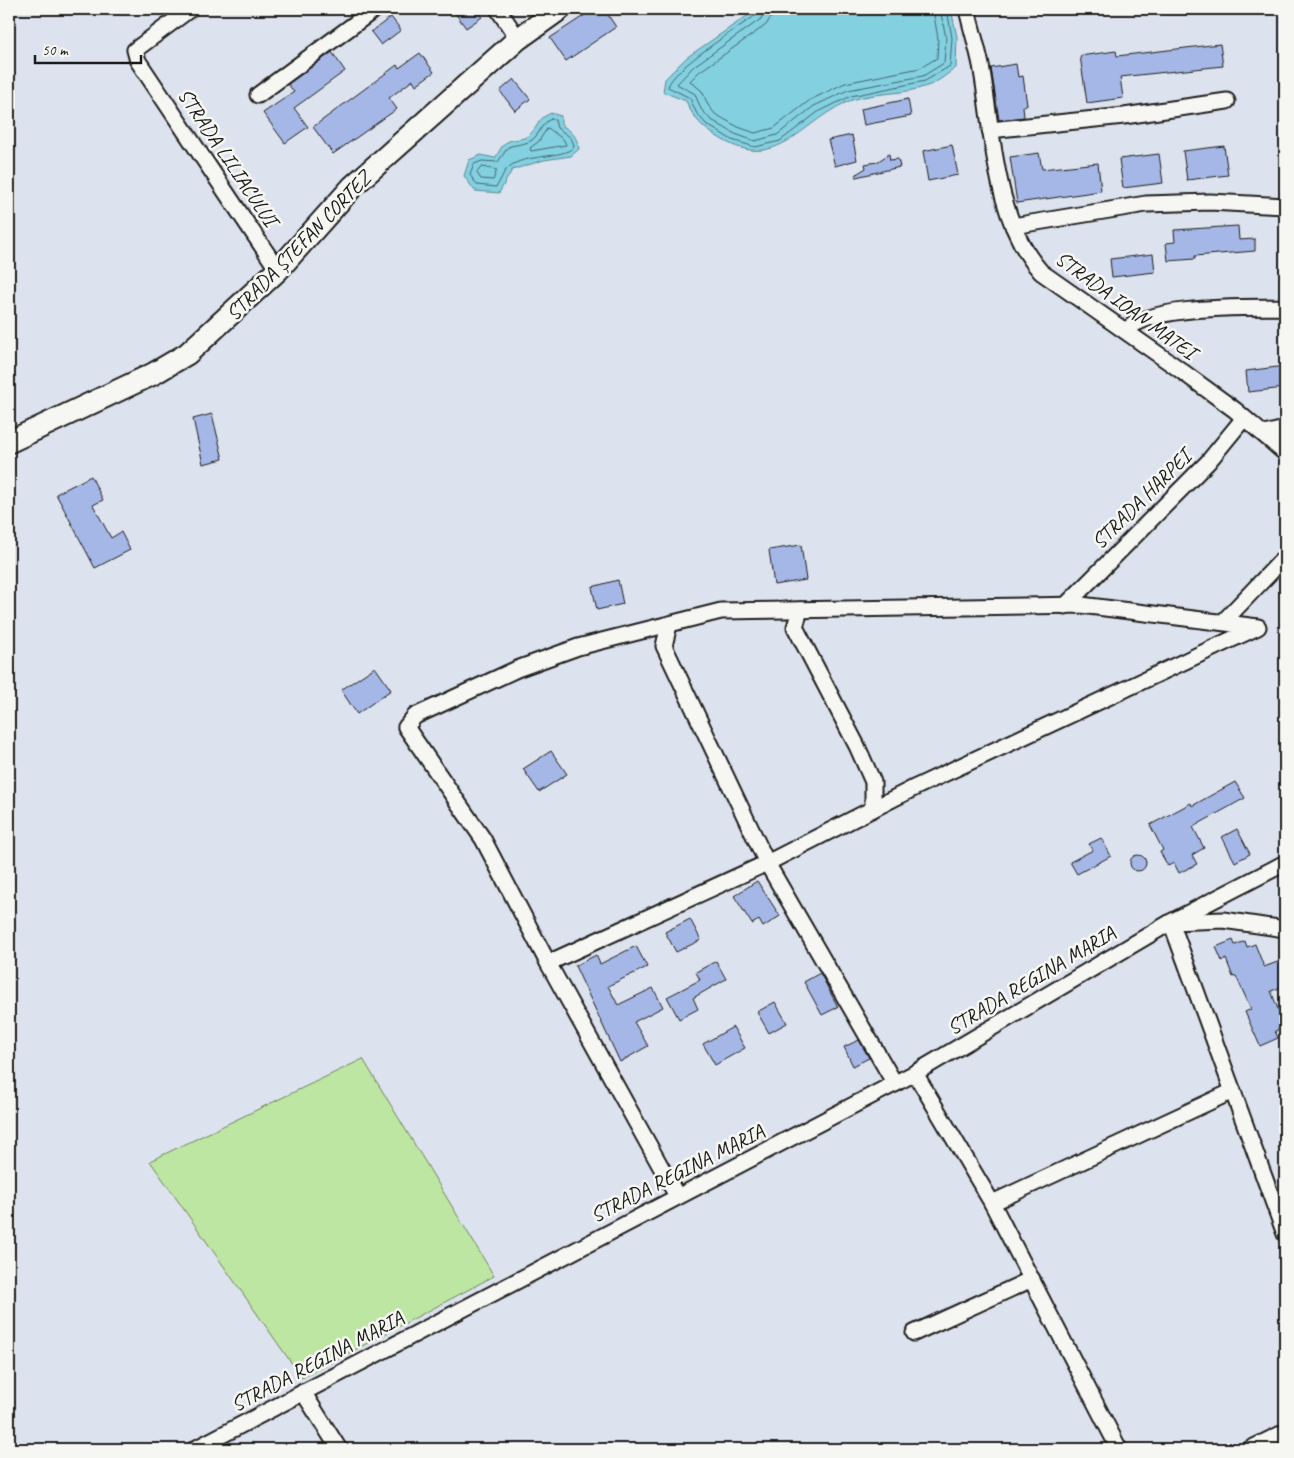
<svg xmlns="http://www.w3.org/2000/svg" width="1294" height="1458" font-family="Caveat,sans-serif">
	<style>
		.green { fill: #bde6a2; stroke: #6c815f }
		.water { fill: #83d0e1; stroke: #5a8892 }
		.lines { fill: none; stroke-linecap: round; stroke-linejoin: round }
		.shore { stroke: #45646b; stroke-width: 1 }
		.building { fill: #a4b7e6; stroke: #1c1c1c }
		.street-casing { stroke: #1c1c1c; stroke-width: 19 }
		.secondary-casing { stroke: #1c1c1c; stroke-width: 25 }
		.street { stroke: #f6f6f2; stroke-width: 15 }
		.secondary { stroke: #f6f6f2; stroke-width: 21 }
		.labels { text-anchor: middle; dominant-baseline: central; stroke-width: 5; stroke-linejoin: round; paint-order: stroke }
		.street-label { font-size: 21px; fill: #1c1c1c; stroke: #f6f6f2 }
	</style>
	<rect width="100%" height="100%" fill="#dde3ee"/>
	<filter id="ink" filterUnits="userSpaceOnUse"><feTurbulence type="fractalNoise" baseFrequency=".02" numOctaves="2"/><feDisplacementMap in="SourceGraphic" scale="10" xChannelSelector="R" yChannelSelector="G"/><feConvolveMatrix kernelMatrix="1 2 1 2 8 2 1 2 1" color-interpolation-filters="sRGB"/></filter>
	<g filter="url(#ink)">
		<polygon class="green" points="363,1059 494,1276 302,1378 150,1161"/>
		<g class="water">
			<path d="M757 9H951L957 37 956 68C947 74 937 83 927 86 903 95 876 92 852 100 802 119 779 174 721 139 704 129 694 120 686 101L663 92 665 79 686 58Z"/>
			<path d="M551 113 561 116V125C572 131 577 136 579 149L571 156 544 160 512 170 499 193 475 191 464 176 469 160 481 155 495 158C499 153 501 145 507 142 514 138 522 141 529 135 540 126 535 120 551 113Z"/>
		</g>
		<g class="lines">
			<g class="shore">
				<path d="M759 9 756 15C739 27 672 69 668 87L690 98 696 112 706 124 732 140 755 147 780 141 818 112 851 96 925 81 950 66 952 38 947 9"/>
				<polyline points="765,9 761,19 694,66 677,84 695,94 701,109 710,119 735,134 755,141 777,135 814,106 848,90 923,76 944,63 946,38 940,9"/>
				<polyline points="773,9 771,17 766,25 699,72 690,81 702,91 708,105 715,114 738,127 755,133 774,128 810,100 845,83 920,68 937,58 938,39 933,9"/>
				<path d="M551 119 555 120 557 128C565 134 573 136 574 147 562 159 524 154 509 167 503 171 501 181 496 187L477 185 470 175 474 164 482 161 498 162 508 147C516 144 524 145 532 140 540 134 541 123 551 119Z"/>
				<polygon points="548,128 564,140 566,145 531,151 530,148 538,142"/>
				<polygon points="482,167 497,170 493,180 481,179 477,173"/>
			</g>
		</g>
		<g class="building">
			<polygon points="452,9 475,9 482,17 466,28"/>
			<polygon points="594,9 604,9 616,27 566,61 550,38"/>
			<polygon points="391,17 401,30 381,45 371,32"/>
			<polygon points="1220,44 1223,66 1120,77 1123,98 1087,103 1080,56 1116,51 1117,56"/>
			<polygon points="332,52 345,71 294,108 308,127 285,143 263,113 294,92 288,84"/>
			<polygon points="420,53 434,72 416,85 413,80 389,98 397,109 333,154 313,127 397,65 399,68"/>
			<polygon points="1016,64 1018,77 1023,76 1027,105 1023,106 1024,117 999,120 991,68"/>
			<polygon points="514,79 530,99 515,111 500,91"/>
			<polygon points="908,99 911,116 864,125 861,109"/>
			<polygon points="852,135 857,160 835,166 828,140"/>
			<polygon points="952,145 958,175 928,181 923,151"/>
			<polygon points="1224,146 1228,175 1187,180 1183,151"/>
			<polygon points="1039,153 1042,169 1098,163 1101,191 1017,203 1010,157"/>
			<polygon points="889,154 890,160 898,159 900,167 856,177 855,175 866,168 865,164 877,162"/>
			<polygon points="1159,154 1163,183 1123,188 1119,159"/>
			<polygon points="1238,226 1239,240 1255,239 1255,251 1195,256 1195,259 1168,261 1166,243 1175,242 1174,230"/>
			<polygon points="1153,254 1155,272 1112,277 1110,259"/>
			<polygon points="1285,366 1285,388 1248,392 1246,371"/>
			<polygon points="212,414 223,459 203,464 193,419"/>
			<polygon points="91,476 103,500 93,505 111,538 121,532 130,550 95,568 56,494"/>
			<polygon points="801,545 806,580 774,585 769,550"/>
			<polygon points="618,580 623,604 597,610 592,587"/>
			<polygon points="375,667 391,690 357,714 341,690"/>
			<polygon points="551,751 567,774 539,792 523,769"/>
			<polygon points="1235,782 1245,798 1193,827 1204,848 1192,855 1197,864 1179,873 1174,863 1168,866 1160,852 1163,850 1150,825 1191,803 1192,806"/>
			<polygon points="1237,829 1250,854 1235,862 1222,837"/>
			<polygon points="1101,838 1111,856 1077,874 1070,862 1093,850 1089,844"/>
			<circle cx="1138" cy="863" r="8"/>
			<polygon points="757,881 780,916 763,927 759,920 752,924 734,896"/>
			<polygon points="690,919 701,940 676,952 665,932"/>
			<polygon points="1233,940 1235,945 1245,941 1247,947 1255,944 1264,967 1283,960 1285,966 1285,986 1271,991 1285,1027 1275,1031 1278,1038 1260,1046 1245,1012 1251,1009 1236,976 1233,977 1226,959 1222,961 1216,947"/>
			<polygon points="636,946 647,967 608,986 618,1005 653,988 663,1007 634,1022 648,1046 620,1062 575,966 596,955 600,964"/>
			<polygon points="716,961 726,979 693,998 698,1009 679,1019 667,997 700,980 696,972"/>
			<polygon points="820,973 838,1007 822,1015 804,982"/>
			<polygon points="775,1002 787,1023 769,1033 757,1012"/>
			<polygon points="733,1027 745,1048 715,1065 703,1044"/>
			<polygon points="859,1040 869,1058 853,1066 844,1047"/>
		</g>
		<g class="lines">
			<g class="street-casing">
				<g id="street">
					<polyline points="190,9 135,50 138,61 278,270"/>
					<polyline points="498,9 518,39"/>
					<path d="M967 9C971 27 977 46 981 65 993 132 994 219 1041 272L1172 364 1235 410 1285 453"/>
					<polyline points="258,95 375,9"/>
					<polyline points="990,130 1124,116 1227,101"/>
					<polyline points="1013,226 1146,204 1210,202 1285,206"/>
					<path d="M1126 331C1149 304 1249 308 1285 307"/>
					<polyline points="1264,434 1285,429"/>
					<polyline points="1065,606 1208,462 1244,418"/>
					<polyline points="800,610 795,627 857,746 873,782 873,809"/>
					<polyline points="1223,622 1285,557"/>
					<polyline points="669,625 664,646 767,863 895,1084"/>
					<polyline points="1285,863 1171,922 1285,1234"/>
					<polyline points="548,963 767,863 916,787 1258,627 1081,605 721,611 578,647 517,669 415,716 406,727 483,839 548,963 677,1196"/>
					<polyline points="915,1073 992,1203 1233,1091"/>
					<polyline points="992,1203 1119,1449"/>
					<polyline points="914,1333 1032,1279"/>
					<polyline points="303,1392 339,1449"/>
					<polyline points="195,1449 915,1073 1171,922 1223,920 1285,929"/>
					<polyline points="1250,1449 1285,1432"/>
				</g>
			</g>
			<g class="secondary-casing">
				<polyline id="secondary" points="9,442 153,374 187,354 278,270 353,186 518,39 560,9"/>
			</g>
			<use href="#street" class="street"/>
			<use href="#secondary" class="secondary"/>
		</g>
	</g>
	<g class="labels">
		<g class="street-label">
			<text transform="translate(228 157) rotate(56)">STRADA LILIACULUI</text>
			<text transform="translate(298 246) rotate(-46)">STRADA ȘTEFAN CORTEZ</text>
			<text transform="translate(1126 305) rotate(36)">STRADA IOAN MATEI</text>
			<text transform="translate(1141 499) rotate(-45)">STRADA HARPEI</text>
			<text transform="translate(1031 980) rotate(-31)">STRADA REGINA MARIA</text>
			<text transform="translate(677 1173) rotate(-27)">STRADA REGINA MARIA</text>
			<text transform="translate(317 1361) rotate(-28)">STRADA REGINA MARIA</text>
		</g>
	</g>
	<rect width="1294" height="1458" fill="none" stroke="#f6f6f2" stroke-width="30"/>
	<rect x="15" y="15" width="1264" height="1428" fill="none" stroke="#1c1c1c" stroke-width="2" filter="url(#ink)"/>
	<path d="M35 55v8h106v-8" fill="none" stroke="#1c1c1c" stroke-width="2.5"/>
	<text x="42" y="55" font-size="15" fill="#1c1c1c" stroke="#f6f6f2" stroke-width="4" paint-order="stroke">50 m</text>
</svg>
